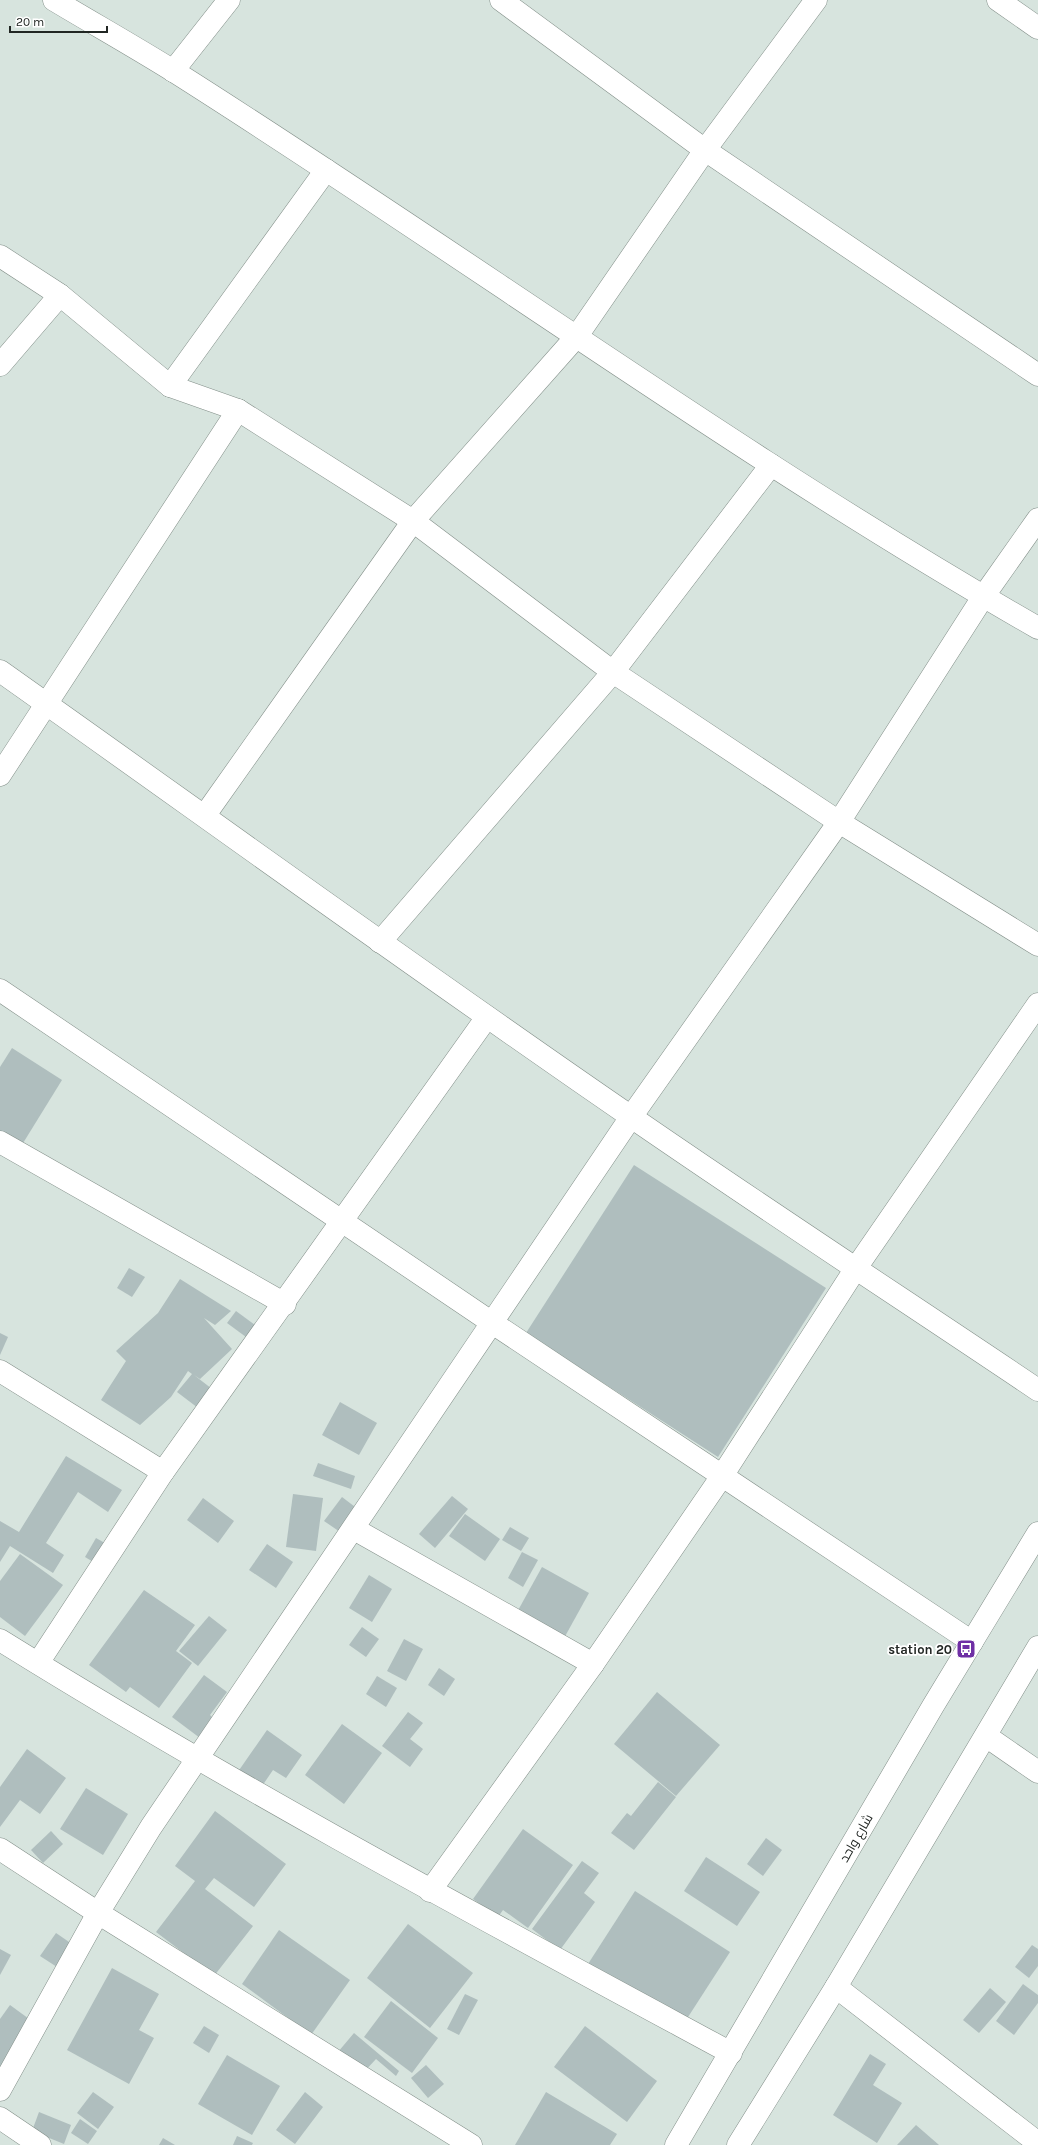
<svg xmlns="http://www.w3.org/2000/svg" width="1038" height="2145" font-family="Karla,Cairo,sans-serif">
	<style>
		.building { fill: #afbebe }
		.lines { fill: none; stroke-linecap: round; stroke-linejoin: round }
		.minor-casing { stroke: #838f89; stroke-width: 23 }
		.tertiary-casing { stroke: #838f89; stroke-width: 23 }
		.minor { stroke: #fff; stroke-width: 22 }
		.tertiary { stroke: #fff; stroke-width: 22 }
		.labels { text-anchor: middle; dominant-baseline: central; stroke-width: 3.5; stroke-linejoin: round; paint-order: stroke }
		.poi-label { font-size: 13px; font-weight: bold; fill: #212623; stroke: #fff; text-anchor: end }
		.street-label { font-size: 13px; fill: #212623; stroke: #fff }
	</style>
	<rect width="100%" height="100%" fill="#d7e4de"/>
	<g class="building">
		<polygon points="12,1048 62,1080 20,1148 0,1136 0,1067"/>
		<polygon points="634,1165 826,1288 718,1457 526,1333"/>
		<polygon points="129,1268 145,1277 132,1297 117,1288"/>
		<polygon points="180,1279 231,1311 215,1325 204,1318 232,1349 200,1379 194,1375 216,1392 202,1411 177,1392 192,1374 188,1371 171,1397 140,1425 101,1400 126,1361 116,1351 158,1313"/>
		<polygon points="236,1311 255,1325 246,1337 227,1323"/>
		<polygon points="0,1333 8,1337 0,1355"/>
		<polygon points="340,1402 377,1423 359,1455 322,1435"/>
		<polygon points="66,1456 122,1490 108,1512 78,1492 46,1543 64,1555 53,1573 10,1546 0,1562 0,1521 19,1532"/>
		<polygon points="318,1463 355,1476 351,1489 313,1476"/>
		<polygon points="293,1494 323,1498 316,1551 286,1547"/>
		<polygon points="452,1496 468,1509 435,1548 419,1534"/>
		<polygon points="342,1497 363,1513 346,1536 324,1521"/>
		<polygon points="203,1498 234,1521 218,1543 187,1520"/>
		<polygon points="465,1514 500,1539 485,1561 449,1536"/>
		<polygon points="510,1527 529,1538 521,1551 502,1540"/>
		<polygon points="96,1538 112,1547 100,1566 85,1557"/>
		<polygon points="267,1544 293,1562 276,1588 249,1570"/>
		<polygon points="522,1552 538,1560 523,1587 508,1578"/>
		<polygon points="20,1554 63,1585 25,1636 0,1617 0,1581"/>
		<polygon points="542,1567 589,1593 563,1640 516,1614"/>
		<polygon points="369,1575 392,1589 372,1622 349,1608"/>
		<polygon points="144,1590 195,1625 176,1651 192,1663 159,1708 130,1687 126,1692 89,1665"/>
		<polygon points="209,1616 227,1630 198,1666 179,1651"/>
		<polygon points="362,1627 379,1639 366,1657 349,1645"/>
		<polygon points="404,1639 423,1649 406,1681 387,1671"/>
		<polygon points="439,1668 455,1679 444,1696 428,1685"/>
		<polygon points="204,1675 227,1692 210,1715 214,1719 200,1738 172,1717"/>
		<polygon points="377,1676 397,1688 386,1707 366,1694"/>
		<polygon points="657,1692 720,1745 676,1796 614,1744"/>
		<polygon points="408,1712 423,1723 410,1739 423,1749 410,1767 382,1746"/>
		<polygon points="342,1724 382,1753 344,1804 305,1775"/>
		<polygon points="267,1730 302,1755 286,1778 273,1770 258,1792 235,1776"/>
		<polygon points="27,1749 66,1778 40,1814 20,1800 0,1827 0,1787"/>
		<polygon points="658,1782 676,1797 634,1850 611,1833 627,1813 631,1816"/>
		<polygon points="86,1788 128,1814 103,1855 60,1829"/>
		<polygon points="215,1811 286,1864 254,1907 214,1878 205,1889 253,1926 214,1976 156,1932 195,1881 175,1866"/>
		<polygon points="523,1829 573,1865 528,1928 503,1910 498,1917 473,1899"/>
		<polygon points="51,1831 63,1844 43,1863 31,1850"/>
		<polygon points="766,1838 782,1850 763,1876 747,1864"/>
		<polygon points="706,1857 760,1892 737,1926 684,1891"/>
		<polygon points="582,1861 599,1873 584,1893 595,1902 560,1950 532,1929"/>
		<polygon points="635,1891 730,1952 679,2031 588,1964"/>
		<polygon points="408,1924 473,1973 430,2028 367,1978"/>
		<polygon points="279,1930 350,1980 311,2035 242,1984"/>
		<polygon points="56,1933 72,1944 57,1967 40,1956"/>
		<polygon points="1032,1945 1038,1949 1038,1966 1029,1978 1015,1967"/>
		<polygon points="0,1949 11,1955 0,1975"/>
		<polygon points="112,1968 159,1994 139,2030 154,2038 129,2084 67,2050"/>
		<polygon points="1023,1984 1038,1995 1038,2003 1014,2035 996,2021"/>
		<polygon points="990,1988 1006,2002 979,2033 963,2020"/>
		<polygon points="465,1994 478,2000 459,2035 447,2029"/>
		<polygon points="391,2001 438,2038 412,2073 364,2037"/>
		<polygon points="10,2005 36,2024 0,2073 0,2019"/>
		<polygon points="204,2026 219,2035 209,2053 193,2043"/>
		<polygon points="585,2026 657,2081 627,2122 554,2067"/>
		<polygon points="354,2033 399,2071 396,2076 376,2059 363,2073 338,2052"/>
		<polygon points="870,2054 886,2064 873,2085 902,2103 877,2143 833,2115"/>
		<polygon points="227,2055 280,2086 252,2135 198,2104"/>
		<polygon points="426,2065 444,2084 428,2098 411,2078"/>
		<polygon points="93,2092 114,2107 98,2129 77,2113"/>
		<polygon points="305,2092 323,2107 295,2144 276,2130"/>
		<polygon points="546,2092 617,2134 610,2145 515,2145"/>
		<polygon points="39,2112 71,2125 64,2144 32,2131"/>
		<polygon points="80,2119 97,2131 88,2144 71,2133"/>
		<polygon points="916,2125 939,2145 897,2145"/>
		<polygon points="237,2136 253,2143 252,2145 233,2145"/>
		<polygon points="163,2138 175,2145 159,2145"/>
	</g>
	<g class="lines">
		<g class="minor-casing">
			<g id="minor">
				<path d="M54 0C94 24 135 47 175 72 464 255 741 458 1038 628"/>
				<polyline points="501,0 705,150 1038,375"/>
				<polyline points="173,71 229,0"/>
				<polyline points="0,256 60,295 170,386 238,410 413,521 613,672 839,822 1038,945"/>
				<polyline points="0,365 60,295"/>
				<polyline points="170,386 326,170"/>
				<path d="M0 671C209 819 416 969 627 1114 763 1208 901 1298 1038 1390"/>
				<polyline points="0,775 238,410"/>
				<polyline points="205,815 413,521 577,336 705,150 816,0"/>
				<polyline points="380,942 613,672 771,465"/>
				<polyline points="0,990 491,1322 972,1642"/>
				<polyline points="0,1142 285,1304"/>
				<polyline points="0,1371 163,1472"/>
				<polyline points="354,1529 593,1664"/>
				<path d="M0 1640C238 1788 485 1920 731 2053"/>
				<polyline points="38,1663 163,1472 487,1017"/>
				<polyline points="986,1736 1038,1772"/>
				<polyline points="0,1849 98,1913 471,2145"/>
				<polyline points="430,1891 593,1664 722,1476 856,1268 1038,1004"/>
				<polyline points="836,1987 1038,2143"/>
				<polyline points="0,2090 98,1913 151,1827 631,1117 839,822 983,597 1038,519"/>
				<polyline points="0,2118 40,2145"/>
			</g>
		</g>
		<g class="tertiary-casing">
			<g id="tertiary">
				<polyline points="998,0 1038,28"/>
				<polyline points="676,2145 933,1706 1038,1533"/>
				<polyline points="738,2145 836,1987 1038,1647"/>
			</g>
		</g>
		<use href="#minor" class="minor"/>
		<use href="#tertiary" class="tertiary"/>
	</g>
	<defs>
		<g id="bus-square" transform="scale(1)"><rect x="-9" y="-9" width="18" height="18" rx="4" fill="#6f2fa5" stroke="#fff"/><path d="M-5-6H5V4H4V6H2V4H-2V6H-4V4H-5ZM-3.5-4V0h7V-4ZM-3.5 1.2v1.5H-2V1.2ZM2 1.2v1.5H3.5V1.2Z" fill="#fff"/></g>
	</defs>
	<g fill-rule="evenodd">
		<use href="#bus-square" x="966" y="1649"/>
	</g>
	<g class="labels">
		<g class="poi-label">
			<text x="952" y="1649">station 20</text>
		</g>
		<g class="street-label">
			<text transform="translate(856 1838) rotate(-60)">شارع واحد</text>
		</g>
	</g>
	<path d="M10 26v6h97v-6" fill="none" stroke="#212623" stroke-width="2"/>
	<text x="16" y="26" font-size="12" fill="#212623" stroke="#ffffff" stroke-width="3" paint-order="stroke">20 m</text>
</svg>
